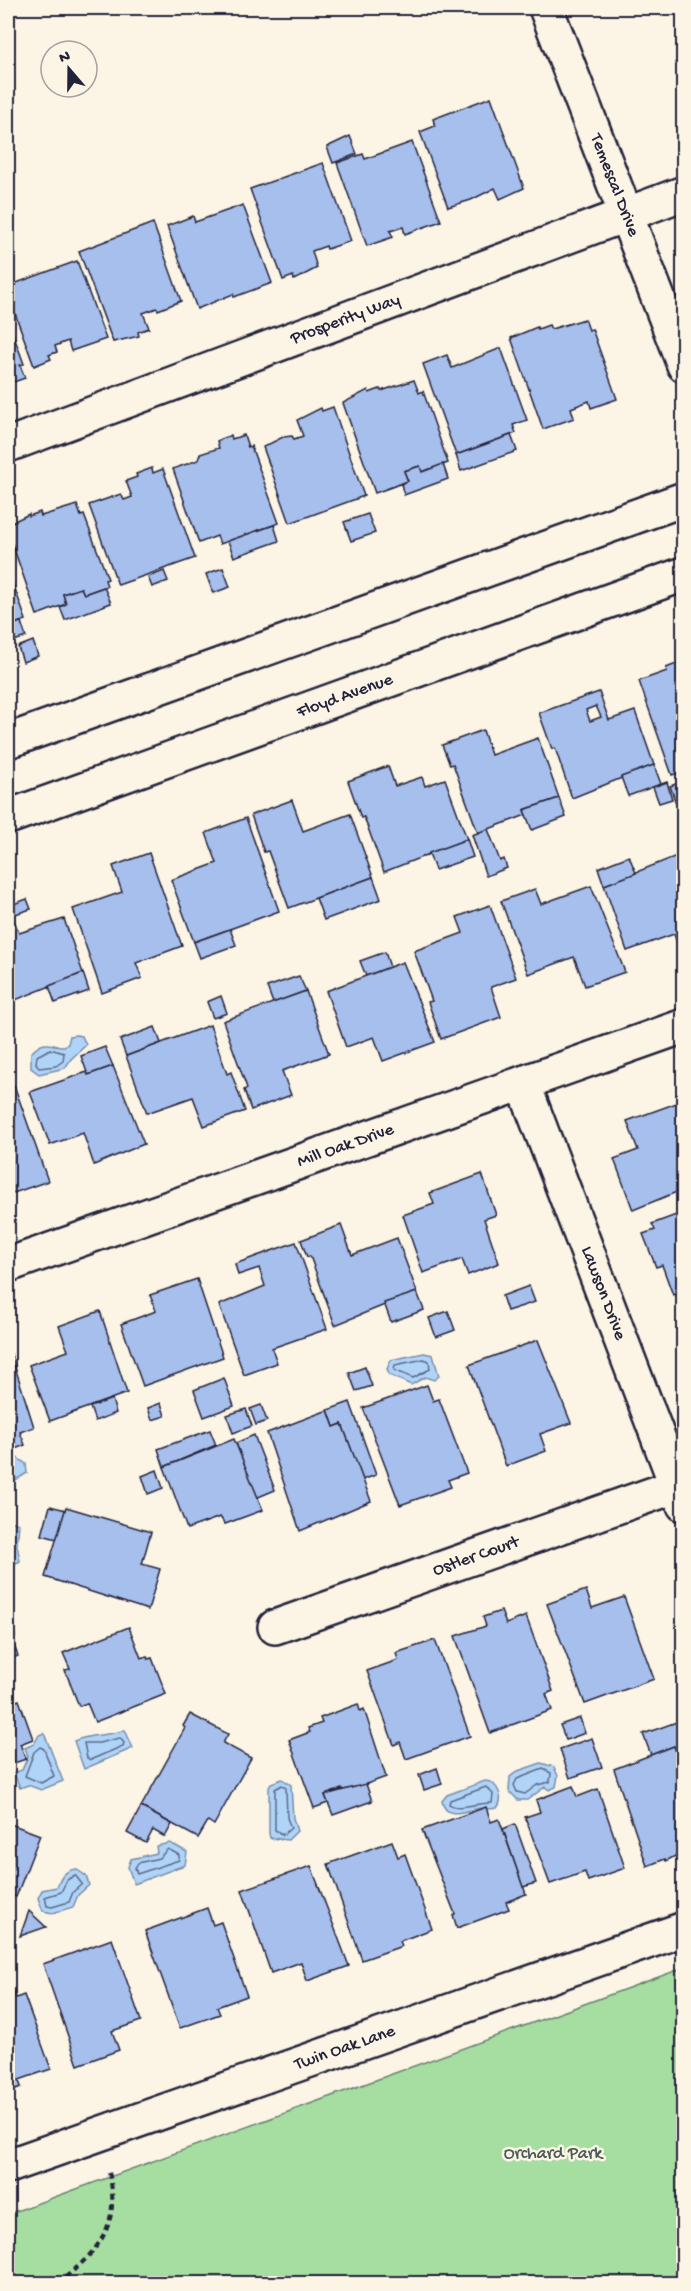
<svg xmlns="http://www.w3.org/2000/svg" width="691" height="2291" font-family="'Gochi Hand',sans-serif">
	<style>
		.green { fill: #a6dda1; stroke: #64806e; stroke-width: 1.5 }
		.water { fill: #b0d4f8; stroke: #778dac; stroke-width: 1.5 }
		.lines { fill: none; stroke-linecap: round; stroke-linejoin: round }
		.shore { stroke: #5b6987; stroke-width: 1.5 }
		.building { fill: #a7bfec; stroke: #22223b; stroke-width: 1.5; fill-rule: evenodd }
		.minor-casing { stroke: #22223b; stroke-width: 38 }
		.path { stroke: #22223b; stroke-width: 4; stroke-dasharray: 6 4.5; stroke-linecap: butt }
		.minor { stroke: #fcf5e5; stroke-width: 33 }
		.labels { text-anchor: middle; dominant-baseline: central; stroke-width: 5; stroke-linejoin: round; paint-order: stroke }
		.street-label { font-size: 18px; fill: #22223b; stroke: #fcf5e5 }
		.park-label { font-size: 18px; fill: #4a5a5a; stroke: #fcf5e5 }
	</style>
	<rect width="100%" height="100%" fill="#fcf5e5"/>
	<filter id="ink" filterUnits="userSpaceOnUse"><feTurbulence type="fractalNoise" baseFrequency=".0167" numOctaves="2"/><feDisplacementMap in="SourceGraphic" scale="12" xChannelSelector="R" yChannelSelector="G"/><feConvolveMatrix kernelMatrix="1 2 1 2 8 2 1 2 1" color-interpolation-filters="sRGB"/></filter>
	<g filter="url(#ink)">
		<polygon class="green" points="683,1968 683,2283 8,2283 8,2214"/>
		<g class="water">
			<path d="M76 1035 82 1036 86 1045 71 1059 65 1068 39 1074 31 1068V1053C46 1038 49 1046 64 1046L68 1044 70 1036Z"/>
			<polygon points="424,1353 433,1355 439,1376 434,1380 425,1377 411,1385 389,1375 387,1369 391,1360"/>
			<polygon points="15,1456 26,1464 27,1473 8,1485 8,1458"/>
			<polygon points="8,1520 19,1524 17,1545 20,1561 8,1567"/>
			<path d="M125 1730 133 1748 84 1769 74 1741C92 1733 106 1737 125 1730Z"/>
			<polygon points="44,1733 63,1781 41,1790 28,1785 20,1788 14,1773 22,1770 28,1756 25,1748 34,1744 39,1735"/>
			<polygon points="541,1763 554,1767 558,1776 556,1787 549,1790 545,1787 527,1800 518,1800 509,1791 510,1777 518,1771"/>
			<polygon points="282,1779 291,1785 293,1818 297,1831 288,1840 270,1838 269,1833 269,1788 271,1783"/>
			<path d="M485 1781 491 1782C499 1788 504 1799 497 1808 491 1810 487 1808 481 1808 468 1809 446 1822 442 1801L447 1795Z"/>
			<polygon points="170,1843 187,1852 185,1865 134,1884 128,1867 131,1859 157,1853 156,1846"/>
			<path d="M76 1869 86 1876 89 1885 78 1895 73 1907 53 1913 43 1911 38 1898 42 1890 57 1887C61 1877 65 1870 76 1869Z"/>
		</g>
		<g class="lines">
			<g class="shore">
				<polygon points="50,1049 64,1053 63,1061 56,1066 39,1068 36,1063 37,1056"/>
				<polygon points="424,1359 429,1361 430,1369 413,1378 394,1370 395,1365"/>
				<polygon points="120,1738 124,1743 123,1746 90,1760 87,1758 84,1743 99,1743"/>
				<polygon points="40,1747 44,1749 54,1776 41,1783 25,1776 34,1752"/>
				<polygon points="543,1769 551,1773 550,1782 537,1785 525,1794 517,1792 514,1785 517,1779"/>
				<polygon points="282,1785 286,1788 287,1818 291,1828 283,1835 275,1830 275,1789"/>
				<path d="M486 1787 493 1794 492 1803C479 1802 459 1811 449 1804L450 1800Z"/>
				<polygon points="168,1849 179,1855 179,1860 137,1874 135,1868 138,1863 159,1858"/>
				<polygon points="75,1875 82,1884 73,1892 69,1902 52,1907 47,1906 45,1897 61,1892 67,1880"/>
			</g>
		</g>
		<g class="building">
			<polygon points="491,97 524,188 500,199 495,188 471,200 448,207 420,132 435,126 433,119"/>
			<polygon points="350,136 357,154 333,163 327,147"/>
			<polygon points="412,142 441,221 405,234 403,227 390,231 393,237 367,246 337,163 363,154 365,159"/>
			<polygon points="323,163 351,241 327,249 326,246 312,251 317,268 294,280 293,276 283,280 250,189"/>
			<polygon points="243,205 272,283 234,297 233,294 197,309 167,226 193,216 195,222"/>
			<polygon points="153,223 181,301 158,310 157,308 143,313 149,328 138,332 139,336 113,342 79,251"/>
			<polygon points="77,261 106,339 71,351 68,341 55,346 57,352 49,355 51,359 34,366 8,294 8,286"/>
			<polygon points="585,319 589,330 592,329 617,399 591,408 589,401 571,408 574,418 543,429 511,338 537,327 538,329 549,325 551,329"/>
			<polygon points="8,320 24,364 20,365 25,378 8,384"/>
			<polygon points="501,348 527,420 513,425 516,433 456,455 423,364 447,355 452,368"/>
			<polygon points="414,380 419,393 423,391 448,463 422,472 420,466 404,471 408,481 375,493 343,403 368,390 369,393 380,389 381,391"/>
			<polygon points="333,407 364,496 290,523 263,447 283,437 292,436 294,439 303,436 297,420 321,408 322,411"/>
			<polygon points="231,435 232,439 244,435 248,447 251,446 279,523 220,544 217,536 199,543 173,469 198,460 200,454 219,448 217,441"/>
			<polygon points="511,435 517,451 461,471 456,455"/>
			<polygon points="443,464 448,479 404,495 401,484 408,481 404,471 420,466 422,472"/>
			<polygon points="152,468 153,473 163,469 195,558 118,585 89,505 121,494 124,500 132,497 126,481 137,477 136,474"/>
			<polygon points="77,505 81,516 84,515 108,579 105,580 107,586 84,594 81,588 63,594 66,604 37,615 8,532 8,524 29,514 29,516 40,512 41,516"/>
			<polygon points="368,514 375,533 351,541 344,522"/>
			<polygon points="274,525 279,541 234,557 228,541"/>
			<polygon points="223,568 230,587 213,593 206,574"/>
			<polygon points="8,569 26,620 8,626"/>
			<polygon points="164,571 168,581 152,587 148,577"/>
			<polygon points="104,587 111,603 65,620 60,607 66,604 63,594 81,588 84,594"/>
			<polygon points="21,622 26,637 11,642 13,648 8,651 8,626"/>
			<polygon points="33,641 38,656 23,662 18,647"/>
			<polygon points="684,661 684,771 672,775 639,681 667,671 666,668"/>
			<path d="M599 692 609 720 635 711 654 765 572 798 555 748 552 749 539 713ZM596 706 601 717 590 721 586 710Z"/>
			<polygon points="483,730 491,755 538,738 559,798 524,810 526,815 478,833 453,764 450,765 442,745"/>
			<polygon points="654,765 661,784 628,796 621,777"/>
			<polygon points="388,766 395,786 422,777 425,786 445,779 467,839 384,872 364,817 361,818 348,781"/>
			<polygon points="684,781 684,804 677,806 670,786"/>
			<polygon points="667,782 672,799 659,803 653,787"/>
			<polygon points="559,798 566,817 532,830 524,810"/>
			<polygon points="292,800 303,831 350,814 373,877 289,908 268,851 264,852 251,815"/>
			<polygon points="246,818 279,911 194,942 171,880 217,863 206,833"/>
			<polygon points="488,829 500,861 504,859 507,868 486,876 472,835"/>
			<polygon points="467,839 473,857 435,870 429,853"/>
			<polygon points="149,853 182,946 136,963 142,978 102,993 73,909 122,892 113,866"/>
			<polygon points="684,853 684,951 680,952 674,934 627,951 604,885"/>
			<polygon points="629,856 636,873 604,885 598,868"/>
			<polygon points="373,877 381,899 324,920 316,898"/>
			<polygon points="591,886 625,972 585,986 574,957 528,974 501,901 535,889 541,904"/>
			<polygon points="27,899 31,909 12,915 19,933 64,919 83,973 8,1003 8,906"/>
			<polygon points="490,905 516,978 491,987 501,1017 441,1039 428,1002 432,1001 414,951 463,933 457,917"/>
			<polygon points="230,929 236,945 200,958 194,942"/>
			<polygon points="385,952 390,967 366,976 360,961"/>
			<polygon points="403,962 435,1042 383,1061 374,1037 346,1047 326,991"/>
			<polygon points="83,973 89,991 55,1003 49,986"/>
			<polygon points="299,976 306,991 273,1003 267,987"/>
			<polygon points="306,991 329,1054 282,1071 291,1095 251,1110 244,1090 247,1088 223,1021"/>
			<polygon points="221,996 227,1013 213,1018 207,1002"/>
			<polygon points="210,1025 227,1074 231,1072 245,1111 204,1126 193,1097 147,1113 126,1056"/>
			<polygon points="155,1027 161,1043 126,1056 120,1040"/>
			<polygon points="105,1047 113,1066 88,1075 81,1056"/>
			<polygon points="113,1066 144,1144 94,1165 83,1133 50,1145 30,1092 87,1072 88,1075"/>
			<polygon points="14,1085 48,1181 8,1195 8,1087"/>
			<polygon points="682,1101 684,1189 633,1210 614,1159 638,1150 627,1121"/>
			<polygon points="482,1174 496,1215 484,1219 499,1263 468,1275 462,1259 423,1273 403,1215 434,1204 430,1193"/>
			<polygon points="684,1212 684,1292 673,1295 662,1265 656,1267 643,1234 655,1230 652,1224"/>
			<polygon points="341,1225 352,1255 397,1238 417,1292 335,1325 310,1256 307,1257 301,1240"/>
			<polygon points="296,1242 327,1329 272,1348 277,1363 244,1375 219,1305 265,1286 259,1268 238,1275 235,1264"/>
			<polygon points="197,1279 223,1357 143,1386 121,1324 156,1311 150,1295"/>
			<polygon points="529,1286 535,1302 507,1311 502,1296"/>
			<polygon points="417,1292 424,1310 391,1322 384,1303"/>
			<polygon points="100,1311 127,1393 50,1421 29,1365 68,1351 59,1326"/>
			<polygon points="448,1311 455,1330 436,1337 429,1318"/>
			<polygon points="538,1340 571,1423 540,1434 546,1451 506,1466 469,1365"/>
			<polygon points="8,1345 34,1427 20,1432 25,1445 8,1452"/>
			<polygon points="365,1367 372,1386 356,1391 349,1373"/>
			<polygon points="224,1378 234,1406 204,1417 194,1390"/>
			<polygon points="427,1385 433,1401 439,1399 467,1473 448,1480 451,1487 400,1505 363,1408"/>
			<polygon points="112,1399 116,1413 95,1421 90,1407"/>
			<polygon points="350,1402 376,1475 362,1480 342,1424 334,1427 328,1410"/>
			<polygon points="161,1403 165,1416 152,1420 148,1408"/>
			<polygon points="261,1405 267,1421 256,1425 250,1409"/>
			<polygon points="246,1409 252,1426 233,1433 227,1415"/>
			<polygon points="328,1410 334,1427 342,1424 371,1501 300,1531 267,1433"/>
			<polygon points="210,1430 216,1445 164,1467 158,1449"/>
			<polygon points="254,1435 275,1490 256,1498 236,1443"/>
			<polygon points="234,1439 263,1510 225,1524 220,1517 187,1529 164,1467"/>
			<polygon points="157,1470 163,1488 148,1494 142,1476"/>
			<polygon points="50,1506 66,1510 57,1539 42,1535"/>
			<polygon points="66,1507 151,1532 142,1564 160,1569 148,1610 45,1577"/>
			<polygon points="586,1590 592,1608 624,1597 654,1679 585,1704 547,1604"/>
			<polygon points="501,1611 506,1624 526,1616 553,1691 546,1694 552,1710 490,1733 455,1636 486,1626 483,1617"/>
			<polygon points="11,1625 15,1636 11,1637 18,1656 8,1660 8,1627"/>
			<polygon points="129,1627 141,1658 147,1656 148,1659 152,1658 166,1694 95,1722 87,1703 79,1706 65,1670 70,1669 63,1653"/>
			<polygon points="435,1640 470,1736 406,1759 400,1742 394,1745 367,1671 398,1660 396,1653"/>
			<polygon points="19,1700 33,1739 20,1744 26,1759 8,1765 8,1704"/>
			<polygon points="358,1704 360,1711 364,1709 386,1777 344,1792 342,1789 325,1795 328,1803 314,1808 289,1740 310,1732 308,1728 322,1723 320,1718"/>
			<polygon points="190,1714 228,1734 223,1743 251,1758 214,1825 208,1821 198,1838 141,1807 185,1728 183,1726"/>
			<polygon points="580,1718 585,1733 566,1740 560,1725"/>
			<polygon points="682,1720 684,1762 680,1763 674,1746 651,1755 643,1734"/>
			<polygon points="592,1738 602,1767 570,1778 560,1749"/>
			<polygon points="674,1746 680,1763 684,1762 684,1860 679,1854 666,1861 665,1859 647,1866 614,1769"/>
			<polygon points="437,1768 442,1784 424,1790 419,1775"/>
			<polygon points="366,1784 372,1801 333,1815 325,1795"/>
			<polygon points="573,1786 577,1797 598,1789 625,1868 588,1881 585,1872 550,1884 525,1817 540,1812 536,1800"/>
			<polygon points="141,1807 172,1824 165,1837 153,1830 146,1843 127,1833"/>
			<polygon points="486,1807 491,1822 499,1819 526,1894 506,1902 509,1909 457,1928 453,1915 455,1914 422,1830"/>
			<polygon points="8,1823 40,1835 16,1897 8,1894"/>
			<polygon points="515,1824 536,1883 523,1887 503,1829"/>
			<polygon points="392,1841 398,1857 405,1854 432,1929 400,1941 402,1946 362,1960 328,1864"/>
			<polygon points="311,1866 349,1966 307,1981 301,1962 271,1973 242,1890"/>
			<polygon points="207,1908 213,1925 221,1922 247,1996 217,2007 220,2014 180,2028 145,1931"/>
			<polygon points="29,1911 46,1927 20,1936"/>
			<polygon points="112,1939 141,2021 112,2031 119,2050 78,2065 43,1964"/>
			<polygon points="9,1980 16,1998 24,1995 51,2069 19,2080 21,2087 8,2092"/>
		</g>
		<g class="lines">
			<g class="minor-casing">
				<g id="minor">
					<path id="s1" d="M546 8 684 365"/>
					<path id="s2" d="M8 445 684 193"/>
					<polyline points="8,741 684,499"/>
					<path id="s3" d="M8 817 684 574"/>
					<path id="s4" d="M523 1083 684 1505"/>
					<path id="s5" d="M8 1265 684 1026"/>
					<path id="s6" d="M275 1627 676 1486"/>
					<path id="s7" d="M8 2166 684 1929"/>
				</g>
			</g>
			<path class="path" d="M57 2284C99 2251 121 2226 109 2172"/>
			<use href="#minor" class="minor"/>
		</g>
	</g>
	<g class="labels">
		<g class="street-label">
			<text stroke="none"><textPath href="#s1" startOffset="190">Temescal Drive</textPath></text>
			<text stroke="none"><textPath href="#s2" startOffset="360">Prosperity Way</textPath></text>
			<text stroke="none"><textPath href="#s3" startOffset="358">Floyd Avenue</textPath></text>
			<text stroke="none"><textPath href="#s5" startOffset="358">Mill Oak Drive</textPath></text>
			<text stroke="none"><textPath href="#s4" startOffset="225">Lawson Drive</textPath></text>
			<text stroke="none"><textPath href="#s6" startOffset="213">Ostler Court</textPath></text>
			<text stroke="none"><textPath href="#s7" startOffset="357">Twin Oak Lane</textPath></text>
		</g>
		<g class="park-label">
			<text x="553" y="2154">Orchard Park</text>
		</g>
	</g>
	<rect width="691" height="2291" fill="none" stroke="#fcf5e5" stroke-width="30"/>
	<rect x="15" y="15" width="661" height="2261" fill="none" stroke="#22223b" stroke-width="2" filter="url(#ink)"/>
	<g transform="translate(69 69) rotate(340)"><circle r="28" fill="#fcf5e5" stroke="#a5a1a1" stroke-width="1.5"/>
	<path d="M0-4.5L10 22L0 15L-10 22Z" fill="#22223b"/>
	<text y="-9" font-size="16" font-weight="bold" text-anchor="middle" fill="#22223b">N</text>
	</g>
</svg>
